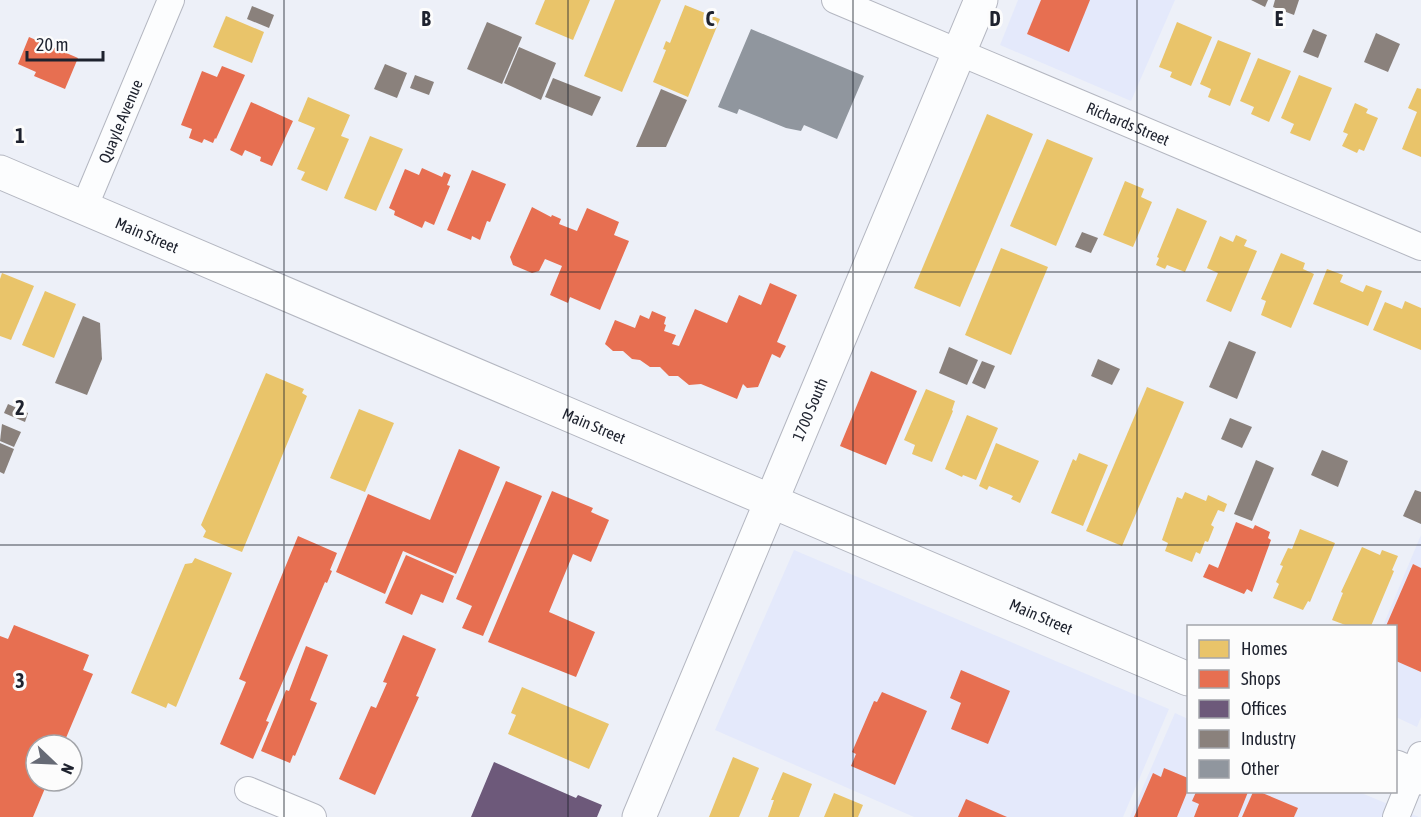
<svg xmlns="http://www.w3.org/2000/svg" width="1421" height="817" font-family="'Asap Condensed',sans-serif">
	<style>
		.built { fill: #e4e9fb }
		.homes { fill: #e9c46a }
		.shops { fill: #e76f51 }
		.offices { fill: #6d597a }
		.industry { fill: #8a817c }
		.building { fill: #90969e }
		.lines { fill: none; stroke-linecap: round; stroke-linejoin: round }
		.street-casing { stroke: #b4b7c1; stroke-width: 28 }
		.secondary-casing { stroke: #b4b7c1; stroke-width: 35 }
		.street { stroke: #fcfdfe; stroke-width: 26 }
		.secondary { stroke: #fcfdfe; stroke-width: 33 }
		.grid { fill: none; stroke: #1e222e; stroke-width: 1.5; stroke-opacity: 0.55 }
		.labels { text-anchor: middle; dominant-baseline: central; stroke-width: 6; stroke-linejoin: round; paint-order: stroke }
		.street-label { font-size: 16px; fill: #1e222e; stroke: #fcfcfc }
		.grid-label { font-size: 20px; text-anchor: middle; font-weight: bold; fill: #1e222e; stroke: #fcfcfc; stroke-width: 6; stroke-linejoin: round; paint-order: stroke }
	</style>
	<rect width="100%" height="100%" fill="#edf0f8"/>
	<g class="built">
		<polygon points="1018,0 1175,0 1131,101 1000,45"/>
		<polygon points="1421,535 1421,717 1417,727 1396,717 1396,626 1383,626"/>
		<polygon points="794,550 1169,709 1123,817 914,817 715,730"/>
		<polygon points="1175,713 1188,719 1188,792 1359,792 1419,817 1130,817"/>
	</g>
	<g class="homes">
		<polygon points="545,0 590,0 573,40 535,24"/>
		<polygon points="615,0 661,0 622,92 584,76"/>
		<polygon points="685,5 720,19 688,97 653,82 666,50 663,49 666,41 670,43"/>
		<polygon points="226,16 264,32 252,63 213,47"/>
		<polygon points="1177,22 1212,37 1191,86 1170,77 1172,72 1159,67"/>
		<polygon points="1218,40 1251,53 1230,106 1208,97 1211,89 1200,84"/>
		<polygon points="1258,58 1291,71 1269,122 1251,114 1254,107 1240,101"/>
		<polygon points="1299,75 1332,88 1310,141 1290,133 1294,124 1281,118"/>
		<polygon points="1417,88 1421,89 1421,157 1402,149 1417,112 1408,108"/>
		<polygon points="308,97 350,115 341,136 349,139 327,191 301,180 305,172 297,169 315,128 298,121"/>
		<polygon points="1355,103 1368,109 1366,113 1378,118 1364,151 1359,149 1357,153 1342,146 1348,134 1343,132"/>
		<polygon points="987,114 1033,134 960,307 914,288"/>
		<polygon points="370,136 403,149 376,211 344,198"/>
		<polygon points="1047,139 1093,158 1056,246 1010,226"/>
		<polygon points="1125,181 1144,189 1141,197 1152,202 1133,247 1103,235"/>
		<polygon points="1177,208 1207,221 1185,272 1167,265 1165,269 1156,265 1159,258 1157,257"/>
		<polygon points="1236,235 1247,240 1244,246 1257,251 1231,312 1206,301 1218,273 1207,268 1220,236 1233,242"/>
		<polygon points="1001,248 1048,267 1011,355 965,335"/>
		<polygon points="1281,253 1305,263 1303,269 1314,274 1291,328 1261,315 1266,301 1261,299"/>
		<polygon points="1327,269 1343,275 1340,282 1363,292 1366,285 1382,291 1368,326 1313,304"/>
		<polygon points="2,273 34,286 11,340 0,336 0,279"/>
		<polygon points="45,291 76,304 54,358 22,345"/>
		<polygon points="1405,301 1421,308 1421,350 1373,330 1385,302 1402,309"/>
		<polygon points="266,373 304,389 302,393 307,396 242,552 203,537 206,531 201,525"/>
		<polygon points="1147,387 1184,402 1122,546 1086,531"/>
		<polygon points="926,389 955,401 952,410 953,411 932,462 912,454 915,445 904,440"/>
		<polygon points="359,409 394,423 365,492 330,478"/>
		<polygon points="967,415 998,428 976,480 963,475 962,477 945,469"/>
		<polygon points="996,443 1039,461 1020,503 1011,499 1013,496 989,486 987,490 979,486"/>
		<polygon points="1079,453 1108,465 1083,526 1051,513 1073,459 1076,461"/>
		<polygon points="1185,492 1206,501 1208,495 1227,504 1224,512 1218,510 1211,525 1214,527 1208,542 1205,541 1200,554 1196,552 1192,562 1165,551 1168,543 1162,540 1177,497 1182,499"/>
		<polygon points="1300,529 1335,543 1310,602 1308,601 1303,610 1273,598 1279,584 1276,582 1283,566 1280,565 1288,548 1292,549"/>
		<polygon points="1362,547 1380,555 1382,550 1398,556 1392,570 1394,571 1371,626 1348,626 1332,620 1343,593 1341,592"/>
		<polygon points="195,558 232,573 176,707 168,703 166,708 131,693 185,564 192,563"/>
		<polygon points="522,687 609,724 589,769 508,734 516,715 511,713"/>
		<polygon points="733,757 759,768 749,793 739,817 709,817"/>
		<polygon points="783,772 812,784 799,817 768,817 774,800 771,800"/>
		<polygon points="834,793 863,805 858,817 824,817"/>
	</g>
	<g class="shops">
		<polygon points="1041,0 1090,0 1069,52 1027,34"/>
		<polygon points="29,37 78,58 65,89 34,76 36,72 18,64"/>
		<polygon points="222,66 245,75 216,139 215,138 213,143 204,139 202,143 189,138 192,129 181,125 202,71 217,77"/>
		<polygon points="251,102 293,121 272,166 260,161 261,157 245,150 242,156 230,150"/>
		<polygon points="422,168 442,177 444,172 451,175 447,185 450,186 434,225 425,221 422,228 394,215 395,211 389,208 405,169 419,175"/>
		<polygon points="472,170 506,184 490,222 487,221 480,240 472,236 471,240 447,230"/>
		<polygon points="532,207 551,217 552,215 561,219 559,224 577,231 587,208 619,222 614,235 629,241 600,310 570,297 568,303 550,295 562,266 545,259 539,271 532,273 513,265 510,257"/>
		<polygon points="770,283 797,295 777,342 786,346 780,358 772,354 758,387 747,388 743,384 737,399 701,384 689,385 678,376 669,376 660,367 650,367 640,360 632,359 623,351 613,351 605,344 615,320 635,328 640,315 649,319 652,311 666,317 664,324 666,325 664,331 676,335 672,344 679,346 695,309 727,323 739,295 761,305"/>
		<polygon points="871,371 917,391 886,465 840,446"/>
		<polygon points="459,449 500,467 456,574 403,551 385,594 336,572 368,494 430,520"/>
		<polygon points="506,481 542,496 483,636 462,628 472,606 456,599"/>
		<polygon points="552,491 593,508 591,512 609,520 591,562 573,554 549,612 595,632 576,677 488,642"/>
		<polygon points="1236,522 1253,529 1255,525 1270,532 1268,538 1271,540 1252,592 1247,589 1244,594 1203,577 1209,564 1218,568"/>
		<polygon points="298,536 337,553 330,570 332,571 327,583 325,582 266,721 269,722 253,759 220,744 246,682 239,679"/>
		<polygon points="406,555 454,576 443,603 421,594 412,615 385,603"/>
		<polygon points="1413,564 1421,568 1421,672 1396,661 1396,626 1386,626"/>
		<polygon points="14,625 89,655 83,670 93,674 63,745 36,745 36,781 48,781 33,817 0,817 0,636 8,639"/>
		<polygon points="403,635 436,649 416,696 419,697 375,795 339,779 371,706 376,708 387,683 383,682"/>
		<polygon points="306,646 328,655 310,700 317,703 295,756 293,755 290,763 261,751 286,690 289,691"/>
		<polygon points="961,670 1010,691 988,744 951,729 961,703 950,698"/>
		<polygon points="882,692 927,711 895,785 851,766 856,754 852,752 874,701 877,702"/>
		<polygon points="1164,768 1188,778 1188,790 1177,817 1134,817 1153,773 1161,777"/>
		<polygon points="1196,792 1248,792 1238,817 1194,817 1199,804 1192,801"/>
		<polygon points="1253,792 1260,792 1298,808 1294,817 1242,817"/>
		<polygon points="966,799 1007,817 958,817"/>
	</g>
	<polygon class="offices" points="494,762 576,798 578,795 602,805 597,817 471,817"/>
	<g class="industry">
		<polygon points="1251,0 1268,0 1265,7"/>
		<polygon points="1275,0 1299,0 1294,15 1273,7"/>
		<polygon points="252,6 274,15 269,28 247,19"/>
		<polygon points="487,22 522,37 502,84 467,69"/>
		<polygon points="1313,29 1327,35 1318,58 1303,52"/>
		<polygon points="1376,33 1400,44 1388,72 1364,62"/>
		<polygon points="519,47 556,63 541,100 504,83"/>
		<polygon points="385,64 407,73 397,98 374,89"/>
		<polygon points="415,75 434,82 429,95 410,88"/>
		<polygon points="553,78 601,97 592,116 545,97"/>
		<polygon points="661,89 687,100 666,147 636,147"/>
		<polygon points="1082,232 1098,238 1091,253 1075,247"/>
		<polygon points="83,316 100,323 102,359 87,395 55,383"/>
		<polygon points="1229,341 1256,352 1237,399 1209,387"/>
		<polygon points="949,347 978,360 967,385 939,373"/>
		<polygon points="1098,359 1120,369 1112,385 1091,376"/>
		<polygon points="982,361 995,366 985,389 972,383"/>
		<polygon points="8,404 28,413 25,422 4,413"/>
		<polygon points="1230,418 1252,427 1242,448 1221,439"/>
		<polygon points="2,424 21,432 14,447 0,441"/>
		<polygon points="0,443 14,449 4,474 0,472"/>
		<polygon points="1322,450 1348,461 1338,487 1311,475"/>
		<polygon points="1256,460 1274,468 1252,521 1234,514"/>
		<polygon points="1415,490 1421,492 1421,524 1403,516"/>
	</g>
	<polygon class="building" points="751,29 864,76 837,139 804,125 801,131 786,128 739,109 737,114 718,107"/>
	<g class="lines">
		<g class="street-casing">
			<g id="street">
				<path id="s1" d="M835 0 1421 247"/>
				<path id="s2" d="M84 208 171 0"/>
				<polyline points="248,790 313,817"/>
				<polyline points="1396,817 1421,755"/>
			</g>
		</g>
		<g class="secondary-casing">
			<g id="secondary">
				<path id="s3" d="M0 172 1188 679"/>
				<polyline points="1396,767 1421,778"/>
				<path id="s4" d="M639 817 981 0"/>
			</g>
		</g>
		<use href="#street" class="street"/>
		<use href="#secondary" class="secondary"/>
	</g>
	<path class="grid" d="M284 0V817M568 0V817M853 0V817M1137 0V817M0 272H1421M0 545H1421"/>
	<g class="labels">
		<g class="street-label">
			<text stroke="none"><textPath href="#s2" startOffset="94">Quayle Avenue</textPath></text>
			<text stroke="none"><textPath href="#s1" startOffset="318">Richards Street</textPath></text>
			<text stroke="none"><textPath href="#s3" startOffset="160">Main Street</textPath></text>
			<text stroke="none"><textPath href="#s4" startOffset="442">1700 South</textPath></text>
			<text stroke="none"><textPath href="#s3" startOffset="646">Main Street</textPath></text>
			<text stroke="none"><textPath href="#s3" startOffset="1132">Main Street</textPath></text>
		</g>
	</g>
	<g class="grid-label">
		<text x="426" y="26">B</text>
		<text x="710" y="26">C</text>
		<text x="995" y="26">D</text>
		<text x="1279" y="26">E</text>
		<text x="20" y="143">1</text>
		<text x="20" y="415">2</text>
		<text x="20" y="688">3</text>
	</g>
	<rect x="1187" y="625" width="210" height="168" fill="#fcfcfc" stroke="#a3a5aa" stroke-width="1.5"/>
	<rect x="1199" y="640" width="30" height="18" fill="#e9c46a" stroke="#a3a5aa" stroke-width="1.5"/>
	<text x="1241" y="655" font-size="18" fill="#1e222e">Homes</text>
	<rect x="1199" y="670" width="30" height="18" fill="#e76f51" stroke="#a3a5aa" stroke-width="1.5"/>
	<text x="1241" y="685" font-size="18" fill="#1e222e">Shops</text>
	<rect x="1199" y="700" width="30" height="18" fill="#6d597a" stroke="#a3a5aa" stroke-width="1.5"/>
	<text x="1241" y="715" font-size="18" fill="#1e222e">Offices</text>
	<rect x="1199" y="730" width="30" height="18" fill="#8a817c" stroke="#a3a5aa" stroke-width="1.5"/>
	<text x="1241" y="745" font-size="18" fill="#1e222e">Industry</text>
	<rect x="1199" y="760" width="30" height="18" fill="#90969e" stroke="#a3a5aa" stroke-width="1.5"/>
	<text x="1241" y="775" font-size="18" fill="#1e222e">Other</text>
	<g transform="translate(54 763) rotate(113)"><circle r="28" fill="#fcfcfc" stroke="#a3a5aa" stroke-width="1.5"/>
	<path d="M0-4.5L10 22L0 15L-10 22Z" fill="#666a75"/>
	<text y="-9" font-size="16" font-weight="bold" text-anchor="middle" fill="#1e222e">N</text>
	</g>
	<path d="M27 51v9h76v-9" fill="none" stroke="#1e222e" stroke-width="3"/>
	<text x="36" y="51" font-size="18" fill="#1e222e" stroke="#fcfcfc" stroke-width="4.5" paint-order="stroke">20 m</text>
</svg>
